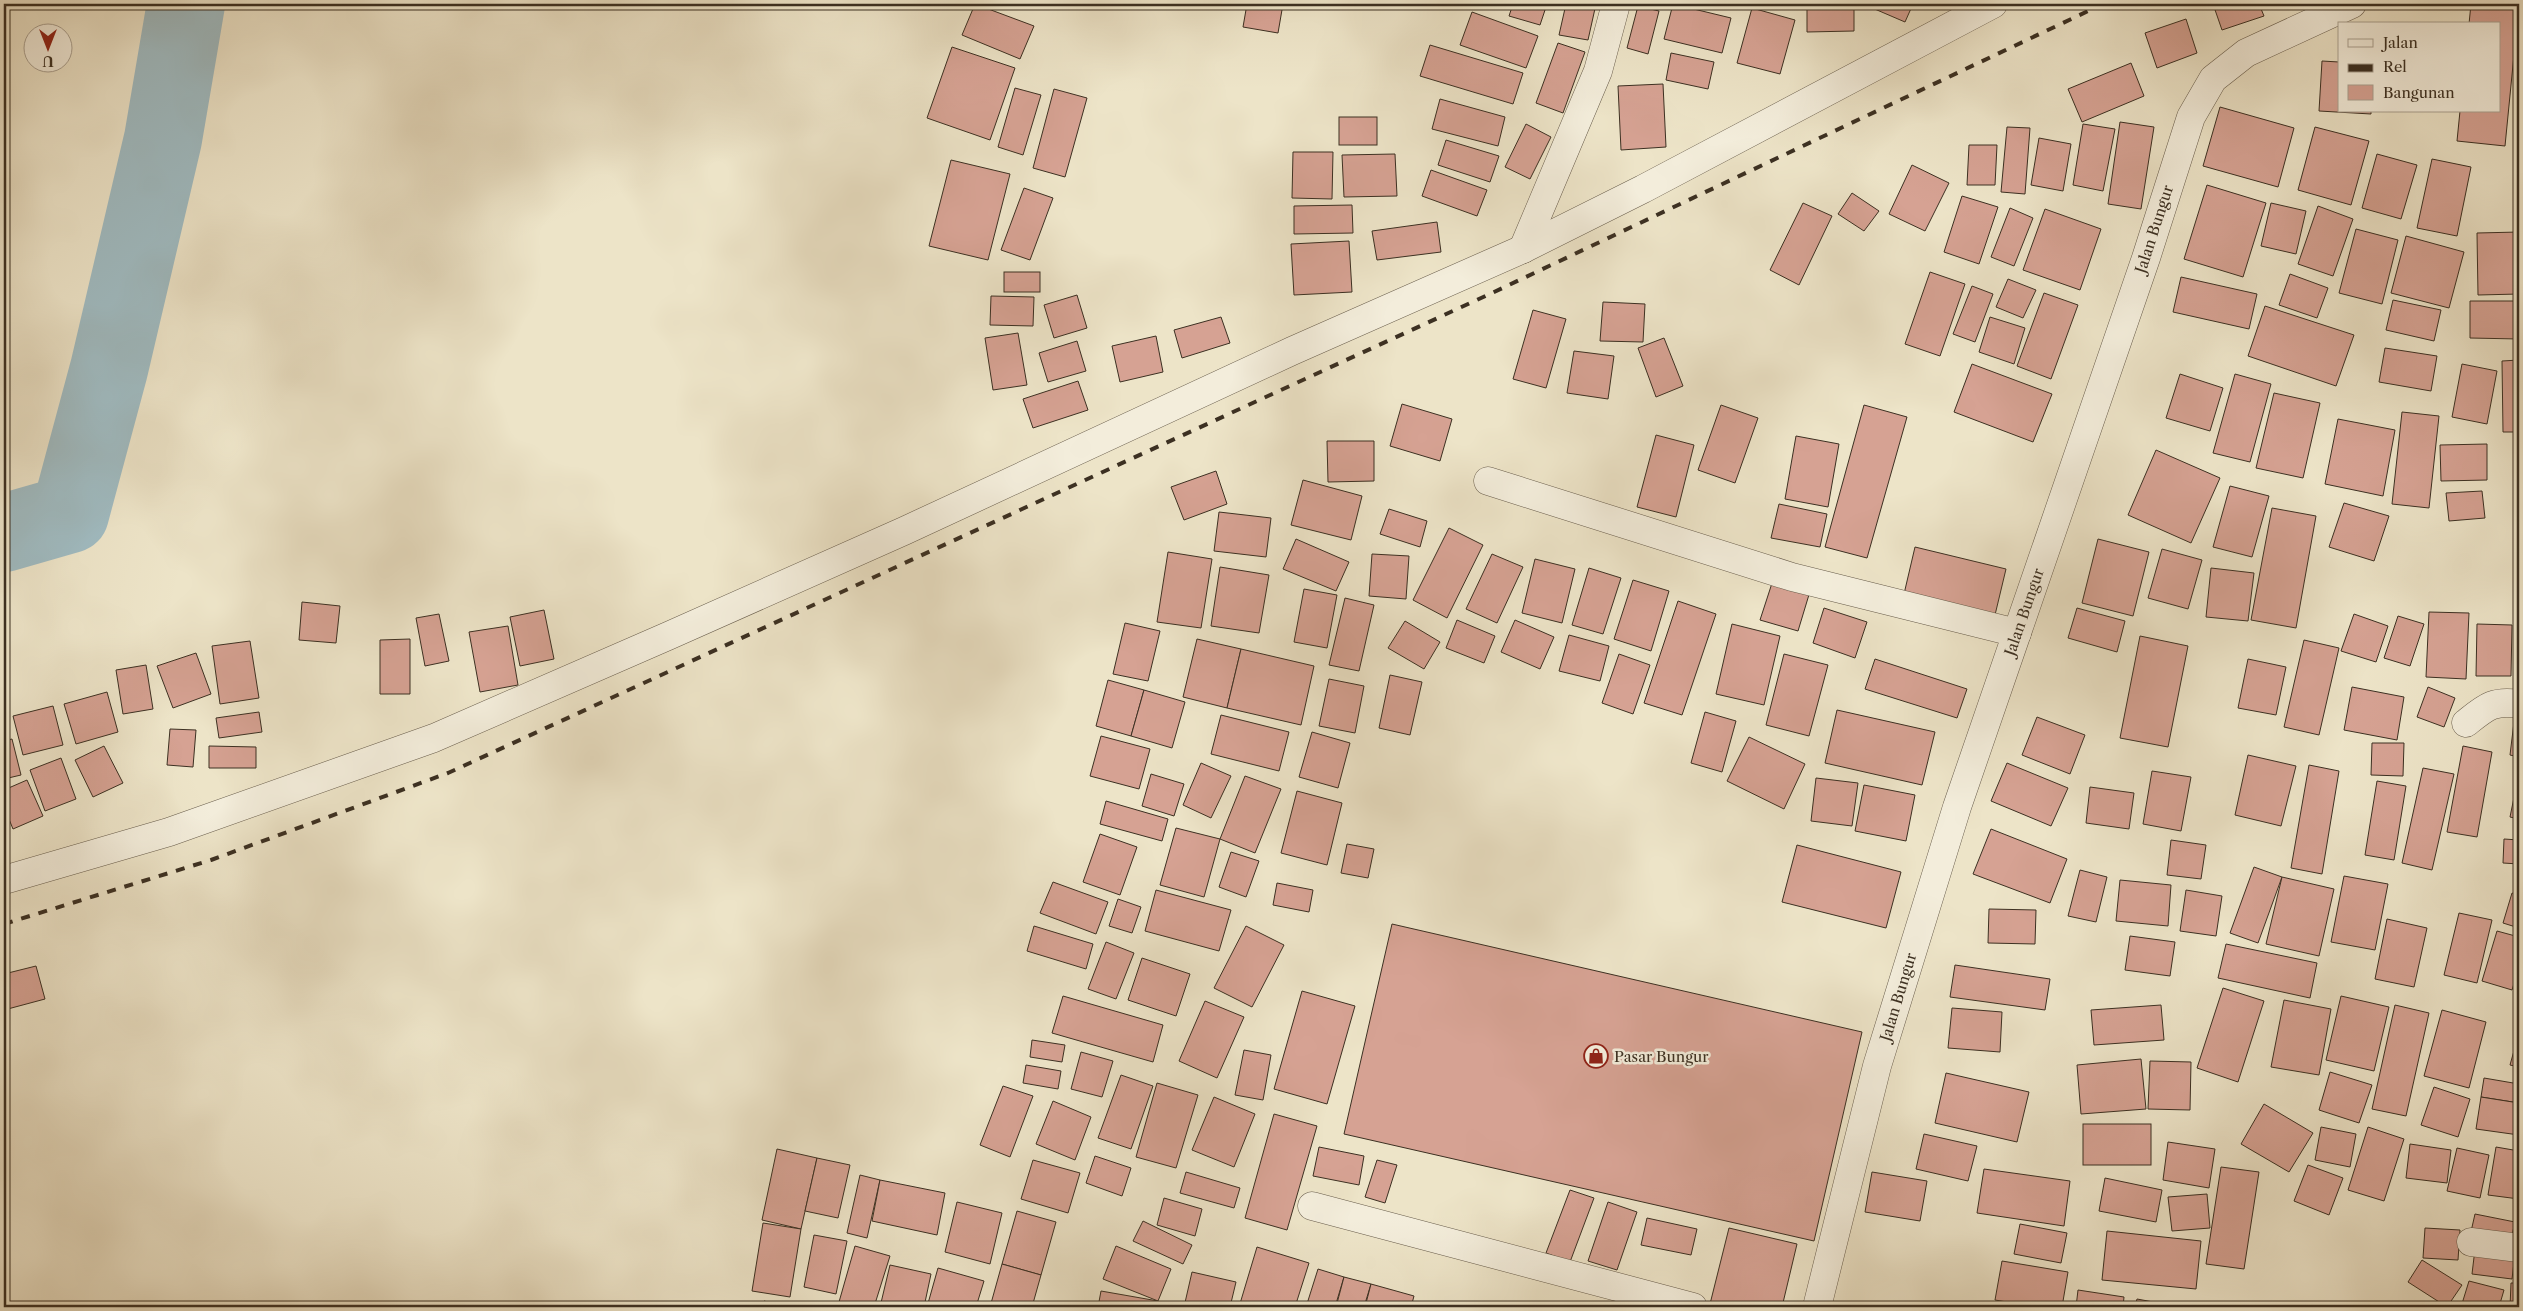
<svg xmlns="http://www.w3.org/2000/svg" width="2523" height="1311" font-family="'Libre Caslon Text',serif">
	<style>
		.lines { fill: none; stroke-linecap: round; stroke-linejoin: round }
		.river { stroke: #a0bbc1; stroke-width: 78 }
		.building { fill: #d6a293; stroke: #3c3022 }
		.minor-casing { stroke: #685d4c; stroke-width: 29 }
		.minor { stroke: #f3eddb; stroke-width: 28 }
		.rail { stroke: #3c3022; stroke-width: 4; stroke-dasharray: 9 9; stroke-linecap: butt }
		.labels { text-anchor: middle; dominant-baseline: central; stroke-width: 5; stroke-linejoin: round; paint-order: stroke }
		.street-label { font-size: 15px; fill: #3c3022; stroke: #f3eddb }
		.poi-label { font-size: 15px; fill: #3c3022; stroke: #f3eddb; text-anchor: start }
	</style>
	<rect width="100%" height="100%" fill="#ede4c8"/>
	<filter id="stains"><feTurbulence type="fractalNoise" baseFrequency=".004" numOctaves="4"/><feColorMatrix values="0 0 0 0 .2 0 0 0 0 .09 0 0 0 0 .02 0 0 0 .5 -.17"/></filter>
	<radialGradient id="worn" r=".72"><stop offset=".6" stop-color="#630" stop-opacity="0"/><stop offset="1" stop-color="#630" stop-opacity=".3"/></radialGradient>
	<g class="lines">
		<polyline class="river" points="4,533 70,514 109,369 163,139 186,4"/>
	</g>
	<g class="building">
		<polygon points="975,4 1034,26 1020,59 962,35"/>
		<polygon points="1247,4 1283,4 1278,33 1243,27"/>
		<polygon points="1513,4 1547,4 1540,25 1509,16"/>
		<polygon points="1566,4 1596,4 1588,40 1559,35"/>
		<polygon points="1673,4 1731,18 1722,53 1664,39"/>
		<polygon points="1807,4 1854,4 1854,31 1807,32"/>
		<polygon points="1863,4 1913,4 1905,22"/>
		<polygon points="2213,4 2259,4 2264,16 2222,30"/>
		<polygon points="2471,4 2519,4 2505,146 2457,141 2460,111 2499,111 2499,24 2469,24"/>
		<polygon points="1638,6 1659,11 1648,54 1627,48"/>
		<polygon points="1752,8 1795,20 1780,74 1737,63"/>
		<polygon points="1472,12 1538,36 1526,68 1460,45"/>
		<polygon points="2186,19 2197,53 2157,68 2145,33"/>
		<polygon points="1558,43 1585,52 1563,113 1536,103"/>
		<polygon points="1430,45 1523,73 1513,104 1420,76"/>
		<polygon points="952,47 1015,68 990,140 927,118"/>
		<polygon points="1671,53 1714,62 1708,89 1666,80"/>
		<polygon points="2322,61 2339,62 2339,111 2371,111 2371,114 2319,111"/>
		<polygon points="2131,63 2144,96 2082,122 2068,89"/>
		<polygon points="1663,84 1666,147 1621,150 1618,86"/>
		<polygon points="1015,88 1041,95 1023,155 998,147"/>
		<polygon points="1054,89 1087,98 1065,177 1033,168"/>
		<polygon points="1440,99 1505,117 1498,146 1432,129"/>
		<polygon points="2220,107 2294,128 2278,187 2203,166"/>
		<rect x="1339" y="117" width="38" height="28"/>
		<polygon points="2120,122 2154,127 2141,209 2108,204"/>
		<polygon points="1526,124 1551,137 1530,179 1505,167"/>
		<polygon points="2083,124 2115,129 2103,191 2073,185"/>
		<polygon points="2007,127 2030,128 2025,194 2001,192"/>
		<polygon points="2315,127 2369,141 2351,205 2298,190"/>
		<polygon points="2039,138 2071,144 2063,191 2031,185"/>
		<polygon points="1446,140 1499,156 1490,182 1438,165"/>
		<polygon points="1969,145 1997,145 1995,185 1967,185"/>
		<polygon points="1293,152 1333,152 1332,199 1292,198"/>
		<polygon points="1395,154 1397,196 1344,197 1342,155"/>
		<polygon points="2377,154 2417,165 2401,219 2362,208"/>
		<polygon points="2432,159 2471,167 2457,236 2417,228"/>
		<polygon points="951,160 1010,174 988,260 929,246"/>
		<polygon points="1912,165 1949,183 1925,231 1889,214"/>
		<polygon points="1431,170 1487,190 1477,216 1422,196"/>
		<polygon points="2207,185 2266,203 2243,277 2184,259"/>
		<polygon points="1024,188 1053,198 1030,260 1001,250"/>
		<polygon points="1852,193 1879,211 1864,231 1838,214"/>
		<polygon points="1962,196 1998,207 1979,264 1944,252"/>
		<polygon points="1803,203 1832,216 1799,285 1770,270"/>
		<polygon points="2271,203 2306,211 2296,254 2261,246"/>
		<polygon points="1352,205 1353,233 1294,234 1294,206"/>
		<polygon points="2318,206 2353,219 2333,276 2298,264"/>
		<polygon points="2010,208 2033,218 2014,266 1991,257"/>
		<polygon points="2045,209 2101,229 2080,290 2023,270"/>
		<polygon points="1437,222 1441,252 1377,260 1372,231"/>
		<polygon points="2356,229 2398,240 2382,304 2339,293"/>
		<polygon points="2519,232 2519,294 2478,295 2477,233"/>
		<polygon points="2406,236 2464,252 2449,308 2391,293"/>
		<polygon points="1349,241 1352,292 1294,295 1291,244"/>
		<rect x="1004" y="272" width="36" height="20"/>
		<polygon points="1930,272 1965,284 1940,356 1905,344"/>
		<polygon points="2290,274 2328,288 2317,318 2279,305"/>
		<polygon points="2181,277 2257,294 2249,329 2173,312"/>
		<polygon points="2008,279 2036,290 2023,318 1996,307"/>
		<polygon points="1972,286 1993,294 1975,342 1953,334"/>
		<polygon points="2044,293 2078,305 2051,379 2017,366"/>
		<polygon points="1077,295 1087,328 1054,338 1044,305"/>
		<polygon points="991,296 1034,297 1033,326 990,325"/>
		<polygon points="2393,300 2441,310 2434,341 2386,330"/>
		<polygon points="2470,301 2519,301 2519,339 2470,338"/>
		<polygon points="1603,302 1645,304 1643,342 1600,341"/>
		<polygon points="2265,306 2354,335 2336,386 2248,356"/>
		<polygon points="1533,310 1566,319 1546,388 1513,379"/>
		<polygon points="1221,317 1230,343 1182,358 1174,330"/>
		<polygon points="1990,317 2025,328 2014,364 1979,352"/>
		<polygon points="1018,333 1027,385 993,390 985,338"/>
		<polygon points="1156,336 1163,372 1120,382 1112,346"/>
		<polygon points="1664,338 1683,386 1656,397 1638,348"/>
		<polygon points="1077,341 1086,371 1048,382 1039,353"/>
		<polygon points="2385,348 2437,356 2431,391 2379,382"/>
		<polygon points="1574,351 1614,356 1608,399 1567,393"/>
		<polygon points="2519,360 2519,432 2503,432 2502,361"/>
		<polygon points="1972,364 2052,394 2033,442 1954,412"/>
		<polygon points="2462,364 2497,371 2487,424 2452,417"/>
		<polygon points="2180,374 2223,388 2210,431 2166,418"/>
		<polygon points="2235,374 2271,384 2250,462 2213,453"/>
		<polygon points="1078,381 1088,410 1033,428 1023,399"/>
		<polygon points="2274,393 2320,403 2303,478 2256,468"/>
		<polygon points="1402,404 1452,419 1440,461 1390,446"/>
		<polygon points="1721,405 1758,418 1735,483 1698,470"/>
		<polygon points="1864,405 1907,417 1867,558 1825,547"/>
		<polygon points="2402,412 2439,416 2429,508 2392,504"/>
		<polygon points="2338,419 2395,430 2383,496 2325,484"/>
		<polygon points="1656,435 1694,445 1676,517 1637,507"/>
		<polygon points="1796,436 1839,444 1828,507 1785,499"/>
		<polygon points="1327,441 1374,441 1374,481 1328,482"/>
		<polygon points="2487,444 2487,480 2441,481 2440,445"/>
		<polygon points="2156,450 2220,478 2191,543 2128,515"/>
		<polygon points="1216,471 1227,504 1184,520 1171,487"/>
		<polygon points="1303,480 1362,496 1351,540 1291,525"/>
		<polygon points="2230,486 2269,496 2252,557 2213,547"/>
		<polygon points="2482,491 2485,518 2449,521 2446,493"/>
		<polygon points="2344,503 2389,516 2374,561 2329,547"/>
		<polygon points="1779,504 1827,514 1820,547 1771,538"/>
		<polygon points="2272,508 2316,516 2296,628 2251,620"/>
		<polygon points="1389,509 1427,521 1420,547 1380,534"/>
		<polygon points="1219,512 1271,518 1266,557 1214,551"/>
		<polygon points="1449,528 1483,545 1447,618 1413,600"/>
		<polygon points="1296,539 1349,562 1336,591 1283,569"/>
		<polygon points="2098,539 2149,552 2133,616 2082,603"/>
		<polygon points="1915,547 2006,569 1995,615 1904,594"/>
		<polygon points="2162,549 2202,560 2188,609 2148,598"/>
		<polygon points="1168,552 1212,559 1201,628 1157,622"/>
		<polygon points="1372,554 1409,556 1406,599 1369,596"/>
		<polygon points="1492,554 1523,567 1497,623 1466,609"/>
		<polygon points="1535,559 1575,569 1562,623 1522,613"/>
		<polygon points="1220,567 1269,575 1259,633 1211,626"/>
		<polygon points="1589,568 1621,578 1603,634 1572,625"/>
		<polygon points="2211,568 2254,573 2248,621 2206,617"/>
		<polygon points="1774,577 1811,588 1798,631 1760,620"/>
		<polygon points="1633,580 1669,591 1651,651 1614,639"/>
		<polygon points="1304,589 1337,595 1327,648 1294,642"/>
		<polygon points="1345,598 1374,605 1359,671 1329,665"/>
		<polygon points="1678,601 1716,614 1682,715 1644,703"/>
		<polygon points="302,602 340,606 336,643 299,640"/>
		<polygon points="1824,608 1867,622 1855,658 1813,643"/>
		<polygon points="2077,608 2125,621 2117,652 2068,638"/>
		<polygon points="544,610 554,659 520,666 510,617"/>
		<polygon points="2429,612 2469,613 2466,679 2426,677"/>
		<polygon points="439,614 449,661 425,666 416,618"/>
		<polygon points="2354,614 2388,626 2376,662 2341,651"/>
		<polygon points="2398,616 2424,624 2410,666 2384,658"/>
		<polygon points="1457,620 1495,636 1484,663 1446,648"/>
		<polygon points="1515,620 1554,637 1540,669 1501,652"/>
		<polygon points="1405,621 1440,642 1424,669 1388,648"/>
		<polygon points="1125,623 1160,631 1148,681 1113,674"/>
		<polygon points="1732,624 1780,636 1764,705 1716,694"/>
		<polygon points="2477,624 2512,625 2511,676 2476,676"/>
		<polygon points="508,626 518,685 480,692 469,632"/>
		<polygon points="1569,635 1609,646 1600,681 1559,671"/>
		<polygon points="2140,636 2188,646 2168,747 2120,738"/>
		<polygon points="410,639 410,694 380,694 380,640"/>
		<polygon points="1197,639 1241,649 1227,708 1183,697"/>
		<polygon points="2304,640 2339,648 2319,735 2284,727"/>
		<polygon points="250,641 259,698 220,704 212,646"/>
		<polygon points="1241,649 1314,666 1301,725 1227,708"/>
		<polygon points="196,653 211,694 173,708 157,666"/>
		<polygon points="1619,654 1650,665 1633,714 1602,703"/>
		<polygon points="1784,654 1828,665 1809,736 1766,725"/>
		<polygon points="1875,659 1967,689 1957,718 1865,689"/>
		<polygon points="2248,659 2286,667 2276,715 2238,708"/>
		<polygon points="146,665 153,709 123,714 116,670"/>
		<polygon points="1390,675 1422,682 1410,735 1379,728"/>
		<polygon points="1329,679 1364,686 1355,733 1319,726"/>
		<polygon points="1108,680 1144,690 1131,736 1096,726"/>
		<polygon points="2352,687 2404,697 2397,740 2344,730"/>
		<polygon points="2428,687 2455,698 2444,727 2417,717"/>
		<polygon points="1144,690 1185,702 1172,748 1131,736"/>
		<polygon points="107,692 118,732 76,744 64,704"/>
		<polygon points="53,706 63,745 23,755 13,716"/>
		<polygon points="1837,710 1935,732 1922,785 1825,763"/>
		<polygon points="259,712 262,732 219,738 216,718"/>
		<polygon points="1705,712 1736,721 1722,772 1691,763"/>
		<polygon points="1221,715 1289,732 1279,771 1211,754"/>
		<polygon points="2037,717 2085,735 2070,774 2022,755"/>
		<polygon points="2514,722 2519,723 2519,757 2510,755"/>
		<polygon points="170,729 196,730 193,767 167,765"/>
		<polygon points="1312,732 1350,743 1338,788 1299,777"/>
		<polygon points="1101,736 1150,749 1139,789 1090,776"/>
		<polygon points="1749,737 1805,764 1784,809 1727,781"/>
		<polygon points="12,739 21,775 4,779 4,741"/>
		<polygon points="2372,743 2404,743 2403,776 2371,775"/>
		<polygon points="104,746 123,783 93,797 75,760"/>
		<polygon points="209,746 256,747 256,768 209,768"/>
		<polygon points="2463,746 2492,752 2477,837 2447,832"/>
		<polygon points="2248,755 2296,766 2281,826 2235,815"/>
		<polygon points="61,758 76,799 45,811 30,770"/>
		<polygon points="1201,763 1231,776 1211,818 1183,805"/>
		<polygon points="2007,763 2068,788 2051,826 1991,801"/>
		<polygon points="2309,765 2339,771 2322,874 2291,868"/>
		<polygon points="2423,768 2454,774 2432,870 2402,863"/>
		<polygon points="2152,771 2191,777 2181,831 2143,824"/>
		<polygon points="2519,773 2519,819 2510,817"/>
		<polygon points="1151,774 1184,784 1174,816 1142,806"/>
		<polygon points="1245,776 1281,789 1255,853 1220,839"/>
		<polygon points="1816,778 1858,783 1852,826 1811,821"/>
		<polygon points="27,780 43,816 13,829 4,807 4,790"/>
		<polygon points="2377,781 2406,786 2394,860 2365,855"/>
		<polygon points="1864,785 1915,795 1906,841 1855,831"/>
		<polygon points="2090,787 2134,793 2129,829 2086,823"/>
		<polygon points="1297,791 1342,803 1327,865 1281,853"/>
		<polygon points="1106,801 1168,819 1162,841 1100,824"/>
		<polygon points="1176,828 1220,839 1204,897 1160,885"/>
		<polygon points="1991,829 2067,859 2050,903 1973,874"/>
		<polygon points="1100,834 1137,847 1120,895 1083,882"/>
		<polygon points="2504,839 2519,840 2519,864 2503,863"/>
		<polygon points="2171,840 2206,845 2201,879 2167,875"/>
		<polygon points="1347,844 1374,849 1368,878 1341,873"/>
		<polygon points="1797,845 1901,872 1886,928 1782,902"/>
		<polygon points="1231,852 1259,861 1246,897 1219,887"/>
		<polygon points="2254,867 2282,877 2258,943 2230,933"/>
		<polygon points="2080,870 2107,877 2096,922 2068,916"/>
		<polygon points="2344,876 2388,884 2375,950 2331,942"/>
		<polygon points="2282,877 2334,889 2319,956 2266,944"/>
		<polygon points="2120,880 2171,885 2168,926 2116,921"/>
		<polygon points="1053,882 1108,902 1096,934 1040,913"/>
		<polygon points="1277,883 1313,890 1309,912 1273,905"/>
		<polygon points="1156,890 1231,910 1219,951 1145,931"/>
		<polygon points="2186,890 2222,896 2216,936 2180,931"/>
		<polygon points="2512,893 2519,895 2519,928 2503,923"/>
		<polygon points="1118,899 1141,907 1132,933 1109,926"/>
		<polygon points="1989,909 2036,910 2035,944 1988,943"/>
		<polygon points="2459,913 2492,920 2477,983 2444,975"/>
		<polygon points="2387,919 2427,928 2414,987 2375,979"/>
		<polygon points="1392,924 1862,1032 1814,1241 1344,1134"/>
		<polygon points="1034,926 1093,944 1086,969 1027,951"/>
		<polygon points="1246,926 1284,945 1252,1007 1214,988"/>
		<polygon points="2497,931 2519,937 2519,967 2512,990 2482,981"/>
		<polygon points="2130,936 2175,942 2170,976 2125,970"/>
		<polygon points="1106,942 1134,953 1116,999 1088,989"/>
		<polygon points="2226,944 2317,963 2310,998 2218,978"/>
		<polygon points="1142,958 1190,974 1176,1016 1128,1000"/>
		<polygon points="1955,965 2050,979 2045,1010 1950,997"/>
		<polygon points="36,966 45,999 4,1010 4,974"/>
		<polygon points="2223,988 2264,1001 2238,1082 2197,1068"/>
		<polygon points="1302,991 1355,1006 1327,1104 1274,1089"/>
		<polygon points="1063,996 1163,1025 1153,1062 1052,1033"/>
		<polygon points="2341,996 2389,1007 2374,1071 2326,1060"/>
		<polygon points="2284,1000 2331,1009 2319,1075 2271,1067"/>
		<polygon points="1205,1001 1244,1017 1217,1078 1179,1061"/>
		<polygon points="2161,1005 2164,1040 2094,1045 2091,1010"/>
		<polygon points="2395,1005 2429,1013 2406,1116 2372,1109"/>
		<polygon points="1952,1008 2002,1012 2000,1052 1948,1048"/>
		<polygon points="2442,1010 2486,1022 2469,1088 2424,1076"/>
		<polygon points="1032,1040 1065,1045 1062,1062 1030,1057"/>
		<polygon points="2517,1040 2519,1040 2519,1067 2510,1065"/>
		<polygon points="1244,1050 1271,1055 1263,1100 1235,1095"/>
		<polygon points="1081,1052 1113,1061 1102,1097 1071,1089"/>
		<polygon points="2141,1059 2146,1109 2081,1114 2077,1065"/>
		<polygon points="2150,1061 2191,1062 2190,1110 2148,1109"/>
		<polygon points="1026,1065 1061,1071 1058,1089 1023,1083"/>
		<polygon points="2330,1072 2372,1085 2359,1123 2319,1110"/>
		<polygon points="1946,1073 2029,1092 2017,1142 1935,1123"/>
		<polygon points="1121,1075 1153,1086 1131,1149 1098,1138"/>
		<polygon points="2484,1078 2519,1084 2519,1103 2481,1097"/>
		<polygon points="1157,1083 1198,1095 1176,1168 1136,1157"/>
		<polygon points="1003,1086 1033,1096 1010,1157 980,1145"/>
		<polygon points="2434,1087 2470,1099 2458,1137 2421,1125"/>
		<polygon points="1214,1097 1255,1114 1234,1167 1192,1150"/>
		<polygon points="2481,1097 2519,1103 2519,1135 2476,1129"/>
		<polygon points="1053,1101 1091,1117 1075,1160 1036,1144"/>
		<polygon points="2264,1104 2313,1133 2289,1172 2241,1144"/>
		<polygon points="1274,1114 1317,1126 1287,1230 1245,1218"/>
		<rect x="2083" y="1124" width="68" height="41"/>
		<polygon points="2321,1127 2356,1134 2350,1167 2315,1160"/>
		<polygon points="2368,1127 2404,1139 2384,1201 2348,1190"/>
		<polygon points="1924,1134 1977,1146 1968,1181 1916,1169"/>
		<polygon points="2168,1142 2215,1149 2209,1188 2163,1180"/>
		<polygon points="2410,1144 2451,1150 2447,1183 2406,1178"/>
		<polygon points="1319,1147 1364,1156 1359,1185 1313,1176"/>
		<polygon points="2496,1147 2519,1151 2519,1199 2488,1195"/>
		<polygon points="2457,1148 2489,1155 2480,1198 2447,1191"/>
		<polygon points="777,1149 817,1158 801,1229 762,1220"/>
		<polygon points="1095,1156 1131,1168 1122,1196 1086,1183"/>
		<polygon points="817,1158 850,1165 838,1218 805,1211"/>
		<polygon points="1033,1160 1080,1173 1068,1213 1021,1199"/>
		<polygon points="1377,1160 1397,1165 1385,1203 1365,1197"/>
		<polygon points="2308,1165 2343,1178 2329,1215 2294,1201"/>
		<polygon points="2221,1167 2259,1172 2244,1269 2206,1264"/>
		<polygon points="1984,1169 2070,1181 2064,1226 1977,1213"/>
		<polygon points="1186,1172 1240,1188 1234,1208 1180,1193"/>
		<polygon points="1872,1172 1927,1181 1920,1221 1865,1212"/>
		<polygon points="860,1175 880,1180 867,1238 847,1233"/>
		<polygon points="2105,1178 2162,1190 2156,1222 2099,1211"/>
		<polygon points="880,1180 945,1193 937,1235 872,1221"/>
		<polygon points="1570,1190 1594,1198 1570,1262 1546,1253"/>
		<polygon points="2207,1194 2210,1228 2172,1231 2168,1197"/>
		<polygon points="1164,1198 1202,1209 1195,1236 1157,1225"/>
		<polygon points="957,1202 1002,1213 990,1264 945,1252"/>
		<polygon points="1608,1202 1637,1212 1617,1270 1588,1261"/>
		<polygon points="1017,1211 1056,1222 1041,1275 1002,1264"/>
		<polygon points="2475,1214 2515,1222 2510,1244 2470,1236"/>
		<polygon points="1647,1218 1697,1229 1691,1255 1641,1245"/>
		<polygon points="1143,1221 1192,1245 1183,1264 1133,1241"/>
		<polygon points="763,1223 801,1229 790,1297 752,1291"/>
		<polygon points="2020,1224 2067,1233 2061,1263 2014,1254"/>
		<polygon points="1729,1228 1797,1244 1782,1307 1724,1307 1710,1304"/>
		<polygon points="2425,1228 2460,1230 2458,1260 2423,1258"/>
		<polygon points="2107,1231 2201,1241 2196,1289 2102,1280"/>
		<polygon points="814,1235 847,1241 836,1294 804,1287"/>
		<polygon points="855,1246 890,1256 874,1307 859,1307 839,1302"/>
		<polygon points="1116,1246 1171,1269 1158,1301 1103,1279"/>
		<polygon points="1257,1247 1309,1263 1295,1307 1239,1307"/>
		<polygon points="2475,1249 2515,1254 2512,1279 2472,1274"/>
		<polygon points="2422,1260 2462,1285 2447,1307 2408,1282"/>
		<polygon points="2002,1261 2068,1272 2062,1307 2037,1307 1995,1300"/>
		<polygon points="1002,1264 1041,1275 1032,1307 990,1307"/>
		<polygon points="890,1265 931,1274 924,1307 880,1307"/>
		<polygon points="938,1268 984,1281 976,1307 927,1307"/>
		<polygon points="1318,1269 1344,1277 1335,1307 1306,1307"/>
		<polygon points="1192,1272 1236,1282 1230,1307 1184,1307"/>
		<polygon points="1344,1277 1371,1284 1364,1307 1336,1307"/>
		<polygon points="2469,1281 2504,1290 2499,1307 2461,1307"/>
		<polygon points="2511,1283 2519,1283 2519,1307 2510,1307"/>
		<polygon points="1371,1284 1414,1296 1411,1307 1365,1307"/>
		<polygon points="2078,1290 2124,1297 2123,1307 2076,1307"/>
		<polygon points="1101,1291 1158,1301 1157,1307 1098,1307"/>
		<polygon points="2137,1299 2175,1306 2175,1307 2135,1307"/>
		<polygon points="764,1301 787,1307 762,1307"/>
	</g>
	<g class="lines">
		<g class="minor-casing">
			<g id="minor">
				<polyline points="1523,249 1598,71 1616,4"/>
				<polyline points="1488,481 1792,577 2017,633"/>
				<path d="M2466 723C2486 707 2493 700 2519 704"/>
				<polyline points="4,880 169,832 434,738 668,636 904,531 1292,351 1523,249 1643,189 1993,4"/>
				<polyline points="1312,1206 1693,1307"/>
				<polyline points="2471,1242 2519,1248"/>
				<polyline points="1817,1307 1877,1066 1957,807 2146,258 2191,117 2213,79 2246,53 2352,4"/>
			</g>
		</g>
		<use href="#minor" class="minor"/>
		<polyline class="rail" points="4,924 211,860 448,773 1492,293 2103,4"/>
	</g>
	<defs>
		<g id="shop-ring" transform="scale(1.25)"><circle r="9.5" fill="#f3eddb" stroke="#8f2418" stroke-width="1.5"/><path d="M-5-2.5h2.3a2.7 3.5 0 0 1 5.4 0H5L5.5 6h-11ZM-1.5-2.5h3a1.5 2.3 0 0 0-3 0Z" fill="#8f2418"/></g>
	</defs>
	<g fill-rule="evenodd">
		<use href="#shop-ring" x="1596" y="1056"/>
	</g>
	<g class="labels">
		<g class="street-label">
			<text transform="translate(2154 229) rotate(-72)">Jalan Bungur</text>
			<text transform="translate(2024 612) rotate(-71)">Jalan Bungur</text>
			<text transform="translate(1898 997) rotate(-73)">Jalan Bungur</text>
		</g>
		<g class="poi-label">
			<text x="1614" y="1056">Pasar Bungur</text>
		</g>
	</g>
	<rect width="2523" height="1311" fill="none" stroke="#ede4c8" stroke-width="20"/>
	<rect x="5" y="5" width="2513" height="1301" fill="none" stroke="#3c3022" stroke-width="2.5"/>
	<rect x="10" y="10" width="2503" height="1291" fill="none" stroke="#3c3022"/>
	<rect x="2338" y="22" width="162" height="90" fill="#f3eddb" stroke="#aaa191"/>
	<rect x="2348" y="39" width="25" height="8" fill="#f3eddb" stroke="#aaa191"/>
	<text x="2383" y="48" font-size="15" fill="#3c3022">Jalan</text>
	<rect x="2348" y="64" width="25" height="8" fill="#3c3022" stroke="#aaa191"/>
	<text x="2383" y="72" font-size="15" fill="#3c3022">Rel</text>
	<rect x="2348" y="85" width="25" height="15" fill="#d6a293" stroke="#aaa191"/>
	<text x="2383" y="98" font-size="15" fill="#3c3022">Bangunan</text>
	<g transform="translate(48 48) rotate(180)"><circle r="24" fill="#f3eddb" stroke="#aaa191"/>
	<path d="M0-4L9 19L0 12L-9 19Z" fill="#8f2418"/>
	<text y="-8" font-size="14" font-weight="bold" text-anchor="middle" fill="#3c3022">U</text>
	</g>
	<rect width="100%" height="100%" filter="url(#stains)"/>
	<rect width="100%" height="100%" fill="url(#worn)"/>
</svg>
